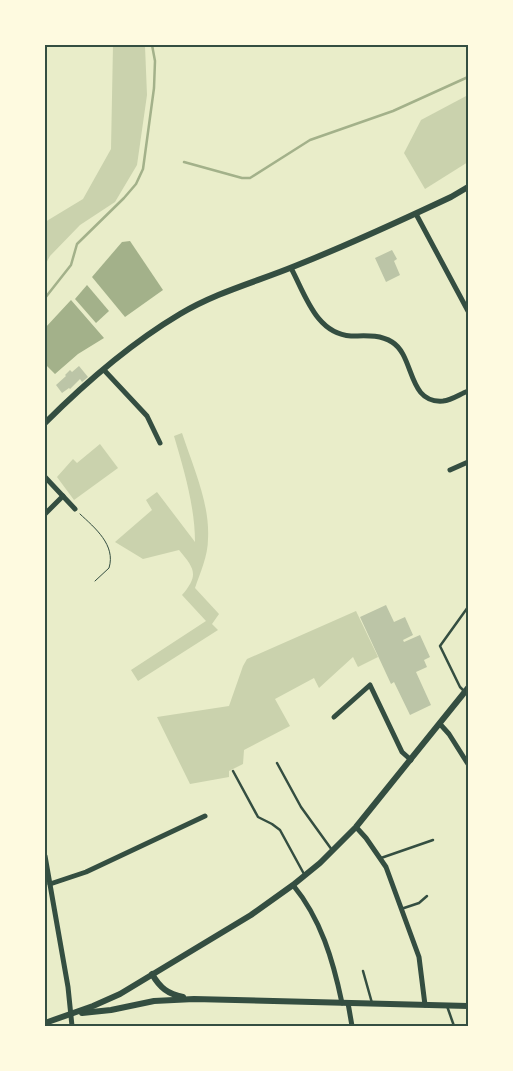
<svg xmlns="http://www.w3.org/2000/svg" width="513" height="1071" font-family="'Public Sans',sans-serif">
	<style>
		.green { fill: #cad2ad }
		.water { fill: #a3b18a }
		.lines { fill: none; stroke-linecap: round; stroke-linejoin: round }
		.stream { stroke: #a3b18a; stroke-width: 2.5 }
		.building { fill: #bcc5a7 }
		.path { stroke: #344e41; stroke-width: 1 }
		.service { stroke: #344e41; stroke-width: 2.5 }
		.minor { stroke: #344e41; stroke-width: 5 }
		.tertiary { stroke: #344e41; stroke-width: 6 }
		.neatline { fill: none; stroke: #344e41; stroke-width: 2 }
	</style>
	<rect width="100%" height="100%" fill="#e9edc9"/>
	<g class="green">
		<polygon points="113,45 145,45 145,46 147,95 137,165 115,202 80,225 50,256 45,265 45,222 83,199 111,149"/>
		<polygon points="468,95 468,162 425,189 404,153 421,120"/>
		<path d="M182 433C193 467 210 503 208 539 208 556 200 573 195 588L219 614 212 624 218 630 138 681 131 670 206 621 182 595C199 575 195 569 179 550L143 559 115 542 152 510 146 500 157 492 195 542C195 507 184 470 174 436Z"/>
		<polygon points="100,444 118,468 74,500 57,477 73,459 77,463"/>
		<polygon points="356,611 378,657 358,667 353,657 319,688 314,678 275,699 290,726 244,750 243,764 229,771 229,777 190,784 157,717 229,706 243,666 247,659"/>
	</g>
	<g class="water">
		<polygon points="130,241 163,290 125,317 92,277 122,242"/>
		<polygon points="87,285 109,311 96,323 75,299"/>
		<polygon points="71,300 104,338 78,354 55,374 45,364 45,328"/>
	</g>
	<g class="lines">
		<g class="stream">
			<polyline points="184,162 242,178 250,178 310,140 393,111 468,77"/>
			<polyline points="45,298 71,265 77,244 124,198 136,184 143,169 154,88 155,61 152,45"/>
		</g>
	</g>
	<g class="building">
		<polygon points="392,250 397,259 394,261 400,275 386,282 375,258"/>
		<polygon points="79,366 88,377 82,382 80,379 70,389 69,388 62,393 56,385 66,376 65,375 70,370 72,372"/>
		<polygon points="386,605 394,622 405,617 413,635 403,640 404,642 420,635 430,657 424,660 427,667 416,672 431,705 410,715 394,682 391,684 360,617"/>
	</g>
	<g class="lines">
		<path class="path" d="M80 514C95 528 116 545 109 568L95 581"/>
		<g class="service">
			<polyline points="464,691 460,687 440,646 468,607"/>
			<polyline points="277,763 301,807 332,850"/>
			<polyline points="233,771 258,817 272,824 280,830 304,874"/>
			<polyline points="381,858 433,840"/>
			<polyline points="401,909 419,903 427,896"/>
			<polyline points="363,971 372,1003"/>
			<polyline points="447,1006 454,1026"/>
		</g>
		<g class="minor">
			<polyline points="416,214 468,311"/>
			<path d="M291 268C305 294 316 334 351 336 364 336 379 334 392 342 415 356 407 404 443 401 452 400 460 394 468 391"/>
			<polyline points="104,370 147,416 160,443"/>
			<polyline points="450,470 468,462"/>
			<polyline points="45,477 75,509"/>
			<polyline points="45,514 63,496"/>
			<polyline points="334,717 370,685 402,752 411,760"/>
			<polyline points="440,724 449,734 468,764"/>
			<polyline points="356,827 366,838 386,867 419,957 425,1005"/>
			<polyline points="45,856 68,987 72,1026"/>
			<polyline points="50,884 86,872 205,816"/>
			<path d="M293 885C321 919 333 960 342 1003"/>
			<polyline points="348,1003 352,1026"/>
		</g>
		<g class="tertiary">
			<path d="M45 423C84 384 133 342 180 314 217 292 256 282 295 266 348 245 400 221 451 197L468 187"/>
			<path d="M152 974C160 988 168 994 183 997"/>
			<polyline points="82,1013 111,1010 154,1001 194,999 468,1006"/>
			<polyline points="45,1023 93,1006 120,994 251,915 293,885 320,863 356,827 468,688"/>
		</g>
	</g>
	<rect width="513" height="1071" fill="none" stroke="#fefae0" stroke-width="92"/>
	<rect x="46" y="46" width="421" height="979" class="neatline"/>
</svg>
